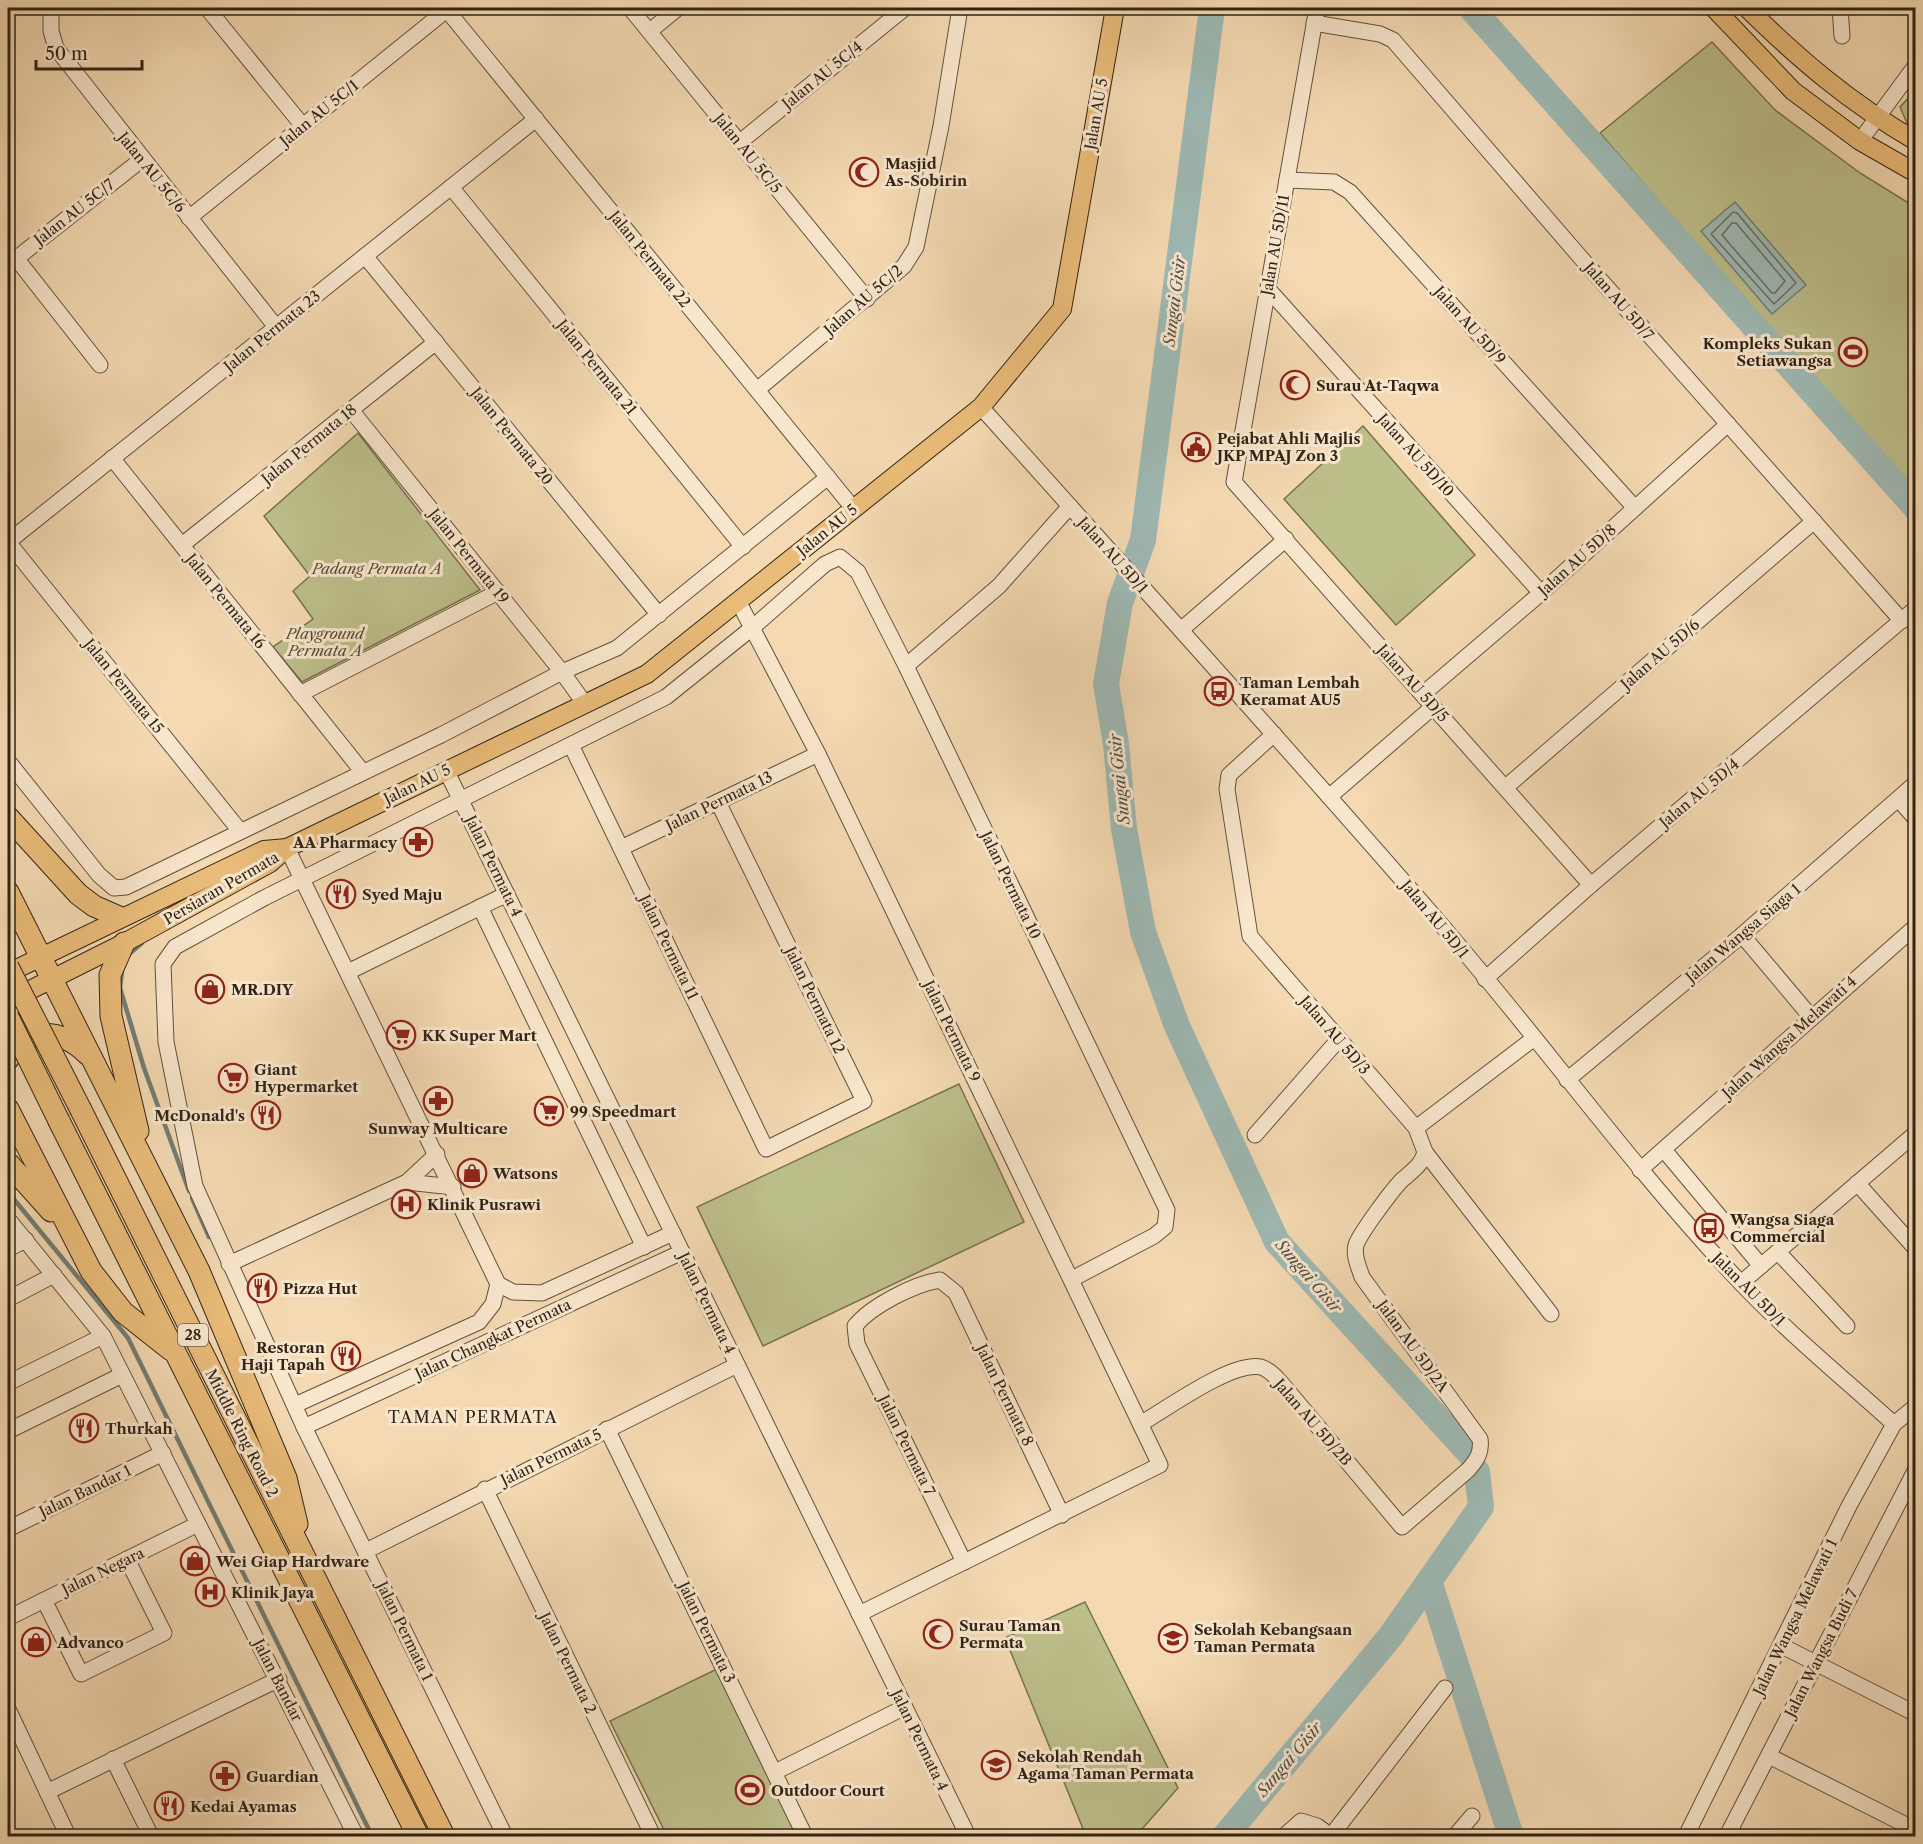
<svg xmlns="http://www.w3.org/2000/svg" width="1923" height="1844" font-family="'Libre Caslon Text',serif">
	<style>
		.green { fill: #bdbf8b; stroke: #777150; stroke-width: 1.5 }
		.water { fill: #9eb9b4; stroke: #727d74; stroke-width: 1.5 }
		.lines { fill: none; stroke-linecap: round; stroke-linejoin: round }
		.shore { stroke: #686e64; stroke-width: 1.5 }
		.stream { stroke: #727d74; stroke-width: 4.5 }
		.river { stroke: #9eb9b4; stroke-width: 26 }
		.minor-casing { stroke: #62503c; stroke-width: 17 }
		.major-casing { stroke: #312315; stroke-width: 20 }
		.highway-casing { stroke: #312315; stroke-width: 23 }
		.minor { stroke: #f8e6cd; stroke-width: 15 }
		.major { stroke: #eabc79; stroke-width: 18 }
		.highway { stroke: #eabc79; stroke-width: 21 }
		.highway-bridge-casing { stroke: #312315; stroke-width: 23; stroke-linecap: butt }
		.highway-bridge { stroke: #eabc79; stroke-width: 21 }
		.labels { text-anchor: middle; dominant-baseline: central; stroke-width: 6; stroke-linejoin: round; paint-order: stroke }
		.shield { fill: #f8e6cd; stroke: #6d5e4c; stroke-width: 1.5 }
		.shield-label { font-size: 14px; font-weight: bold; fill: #312315 }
		.street-label { font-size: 15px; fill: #312315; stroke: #f8e6cd }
		.poi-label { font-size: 15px; font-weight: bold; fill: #312315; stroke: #f8e6cd; text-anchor: start }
		.park-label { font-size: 15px; font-style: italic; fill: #544a32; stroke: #f8e6cd }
		.water-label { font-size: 16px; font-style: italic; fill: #525045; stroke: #f8e6cd }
		.neighbourhood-label { font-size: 16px; letter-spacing: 1.5px; fill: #312315; stroke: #f8e6cd }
	</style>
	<rect width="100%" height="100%" fill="#f4d9b2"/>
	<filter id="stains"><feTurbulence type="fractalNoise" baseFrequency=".00333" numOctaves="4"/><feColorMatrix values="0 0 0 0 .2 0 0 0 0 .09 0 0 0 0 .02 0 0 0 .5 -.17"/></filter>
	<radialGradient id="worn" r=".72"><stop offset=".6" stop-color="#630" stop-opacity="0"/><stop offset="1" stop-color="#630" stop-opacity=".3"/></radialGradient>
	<g class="green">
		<polygon points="1712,42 1775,110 1860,173 1915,207 1915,497 1600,133"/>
		<polygon points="1915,91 1915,128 1907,123 1900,107"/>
		<polygon points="1363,426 1475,555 1396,625 1284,499"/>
		<polygon points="358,433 480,590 302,682 273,647 313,619 293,591 310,576 264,516"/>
		<polygon points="959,1084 1024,1222 763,1346 697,1207"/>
		<polygon points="1085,1602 1178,1788 1136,1836 1086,1836 1005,1638"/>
		<polygon points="721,1667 802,1836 667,1836 610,1721"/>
	</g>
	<polygon class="water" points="1735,202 1806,285 1772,314 1701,231"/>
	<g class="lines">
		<g class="shore">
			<polygon points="1733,212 1737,213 1796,283 1774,304 1711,234"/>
			<polygon points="1732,223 1736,223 1785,281 1775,293 1772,293 1722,235"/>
		</g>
		<g class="stream">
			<polyline points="128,955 142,943"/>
			<polyline points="122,971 120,988 144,1068 189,1191"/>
			<polyline points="8,1192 128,1338 372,1836"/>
			<polyline points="192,1198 209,1237"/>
		</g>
		<g class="river">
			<polyline points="1212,8 1143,540 1120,603 1106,684 1116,744 1124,829 1143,932 1177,1026 1277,1242 1472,1456"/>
			<polyline points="1471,8 1916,508"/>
			<polyline points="1429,1581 1511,1836"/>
			<polyline points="1225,1836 1390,1637 1481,1507 1477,1472"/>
		</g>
		<g class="minor-casing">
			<g id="minor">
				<polyline points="51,8 51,31 56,48 276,327"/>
				<polyline points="207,8 303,126"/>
				<polyline points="630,8 867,299"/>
				<polyline points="1317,8 1234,482 1591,885"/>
				<polyline points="1840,8 1842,36"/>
				<polyline points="446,9 853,508"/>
				<polyline points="1314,23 1380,34 1393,40 1581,258 1902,621"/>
				<polyline points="650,31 678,8"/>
				<polyline points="1860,141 1916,65"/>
				<polyline points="740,142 905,8"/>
				<polyline points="1287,180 1334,182 1350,192 1635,508"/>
				<polyline points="451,187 743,547"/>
				<polyline points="189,218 449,8"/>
				<polyline points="365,256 659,615"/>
				<polyline points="16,258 100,365"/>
				<polyline points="8,265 141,160"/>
				<polyline points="1268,289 1541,593"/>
				<polyline points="757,390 904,266 916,247 941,126 960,8"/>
				<path d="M981 407C1134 578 1288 748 1438 921 1540 1039 1631 1166 1738 1280 1786 1331 1842 1377 1894 1424"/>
				<polyline points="351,410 562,672 585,704"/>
				<polyline points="112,458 362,771"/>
				<polyline points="8,542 536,119"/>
				<polyline points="8,542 240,831"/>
				<polyline points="182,545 436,342"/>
				<polyline points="738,601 818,754 1160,1465 859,1614"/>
				<polyline points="1182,629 1286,539"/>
				<polyline points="906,666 999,586 1070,506"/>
				<polyline points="300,694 498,592"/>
				<polyline points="1423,694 1541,593 1728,424"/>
				<polyline points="1274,734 1229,775 1227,789 1250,936 1416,1128 1425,1152 1551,1314"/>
				<polyline points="571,745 766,1149 864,1101 718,802"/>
				<polyline points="8,761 99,875 114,888 126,887 441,735 562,672 617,648 828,477"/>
				<polyline points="446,770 968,1836"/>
				<polyline points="1506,787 1814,521"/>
				<polyline points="1329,797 1434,706"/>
				<polyline points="1898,799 1916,819"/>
				<polyline points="287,848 498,1284 513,1292 542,1293 673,1233"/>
				<polyline points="621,848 818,754"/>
				<polyline points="480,907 644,1247"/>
				<polyline points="1742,935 1811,1017"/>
				<polyline points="348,972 507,894"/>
				<polyline points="1485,979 1591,885 1916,608"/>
				<polyline points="1567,1080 1742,935 1916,783"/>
				<polyline points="1416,1128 1533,1039"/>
				<polyline points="1255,1135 1339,1039"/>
				<polyline points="1664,1150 1761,1266"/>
				<polyline points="1640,1170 1916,926"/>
				<polyline points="407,1182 453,1187"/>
				<polyline points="1857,1183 1916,1249"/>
				<polyline points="8,1219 103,1336 356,1836"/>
				<polyline points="8,1249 26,1240"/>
				<polyline points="1778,1252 1847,1326"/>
				<polyline points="229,1264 407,1182 437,1154"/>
				<polyline points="1741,1283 1916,1133"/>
				<polyline points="8,1299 54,1275"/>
				<polyline points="8,1383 103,1336"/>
				<polyline points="295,1405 479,1322 493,1304 498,1284"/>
				<path d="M1142 1423C1168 1408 1232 1361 1261 1367 1270 1370 1277 1378 1283 1385L1402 1527 1468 1470C1477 1460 1482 1452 1480 1439L1362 1277C1359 1267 1353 1256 1356 1245 1360 1233 1393 1189 1402 1180 1412 1171 1422 1165 1425 1152"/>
				<polyline points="304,1427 682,1252"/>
				<polyline points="607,1429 805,1836"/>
				<polyline points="8,1431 122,1375"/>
				<polyline points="485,1489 653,1836"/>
				<polyline points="8,1529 163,1453"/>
				<polyline points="366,1551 737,1365"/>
				<path d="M964 1562 857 1344 855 1326C871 1306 914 1284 940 1280L956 1293 1062 1515"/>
				<polyline points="44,1600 81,1674 164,1633 127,1559"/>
				<polyline points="8,1618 198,1524"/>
				<polyline points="1782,1646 1916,1714"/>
				<polyline points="8,1709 68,1836"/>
				<polyline points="1769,1756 1916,1830"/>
				<polyline points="113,1759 151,1836"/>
				<polyline points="775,1772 903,1708"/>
				<polyline points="47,1792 279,1679"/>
				<polyline points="505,1836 304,1427 195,1186 166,1042 163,964 175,947 264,898 666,697 752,628 825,564 840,557 858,572 906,666 1167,1210 1165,1227 1154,1236 1072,1279"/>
				<polyline points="1284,1836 1301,1821 1317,1826 1331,1836"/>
				<polyline points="1331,1836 1445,1688"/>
				<polyline points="1455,1836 1472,1816"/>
				<polyline points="1686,1836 1849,1506 1894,1424 1916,1406"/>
				<polyline points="1727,1836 1916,1469"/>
			</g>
		</g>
		<g class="major-casing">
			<g id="major">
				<polyline points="1714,8 1793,91 1860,141 1916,173"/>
				<path d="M1747 8C1800 60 1850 103 1916 141"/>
				<polyline points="8,973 264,850 287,848"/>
				<polyline points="8,1001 124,943 270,863 287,848 647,674 981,407 1062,309 1115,8"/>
			</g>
		</g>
		<g class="highway-casing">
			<g id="highway">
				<polyline points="8,817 78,894 94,906 119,917"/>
				<polyline points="8,892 199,1271 286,1478 297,1524"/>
				<polyline points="124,943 110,975 111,1016 138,1131"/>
				<path d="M8 1059C23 1025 64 1029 87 1054"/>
				<polyline points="8,1109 91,1271 123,1312 171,1350"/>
				<polyline points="81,1110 444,1836"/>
				<polyline points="59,1121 418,1836"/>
				<polyline points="8,1163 51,1211"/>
			</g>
		</g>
		<use href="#minor" class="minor"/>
		<use href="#major" class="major"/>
		<use href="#highway" class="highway"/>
		<g class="highway-bridge-casing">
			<g id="highway-bridge">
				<polyline points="8,967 81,1110"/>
				<polyline points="8,1017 59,1121"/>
			</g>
		</g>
		<use href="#highway-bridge" class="highway-bridge"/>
	</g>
	<defs>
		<g id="mosque-ring" transform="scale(1.5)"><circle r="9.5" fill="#f8e6cd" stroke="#8f2418" stroke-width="1.5"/><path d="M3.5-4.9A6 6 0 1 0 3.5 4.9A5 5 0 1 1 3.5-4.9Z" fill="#8f2418"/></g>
		<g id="stadium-ring" transform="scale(1.5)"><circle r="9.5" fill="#f8e6cd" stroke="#8f2418" stroke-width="1.5"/><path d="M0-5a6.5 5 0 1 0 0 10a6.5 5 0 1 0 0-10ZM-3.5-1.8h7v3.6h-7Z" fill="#8f2418"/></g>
		<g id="civic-ring" transform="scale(1.5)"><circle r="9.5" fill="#f8e6cd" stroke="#8f2418" stroke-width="1.5"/><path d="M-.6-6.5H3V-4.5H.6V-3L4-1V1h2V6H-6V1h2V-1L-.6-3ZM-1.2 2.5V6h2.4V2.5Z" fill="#8f2418"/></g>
		<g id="bus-ring" transform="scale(1.5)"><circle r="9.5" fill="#f8e6cd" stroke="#8f2418" stroke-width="1.5"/><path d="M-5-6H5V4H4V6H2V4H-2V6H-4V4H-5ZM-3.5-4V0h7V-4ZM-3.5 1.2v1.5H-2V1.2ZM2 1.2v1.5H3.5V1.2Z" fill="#8f2418"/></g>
		<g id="pharmacy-ring" transform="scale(1.5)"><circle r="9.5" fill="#f8e6cd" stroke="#8f2418" stroke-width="1.5"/><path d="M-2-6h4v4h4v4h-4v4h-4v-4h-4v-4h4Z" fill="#8f2418"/></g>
		<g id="restaurant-ring" transform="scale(1.5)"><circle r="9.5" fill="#f8e6cd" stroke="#8f2418" stroke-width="1.5"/><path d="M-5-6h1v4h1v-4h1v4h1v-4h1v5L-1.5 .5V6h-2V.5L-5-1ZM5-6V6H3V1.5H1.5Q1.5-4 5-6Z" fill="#8f2418"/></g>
		<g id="shop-ring" transform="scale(1.5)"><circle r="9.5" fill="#f8e6cd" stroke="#8f2418" stroke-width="1.5"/><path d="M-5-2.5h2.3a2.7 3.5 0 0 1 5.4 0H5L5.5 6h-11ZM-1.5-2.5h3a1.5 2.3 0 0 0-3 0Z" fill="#8f2418"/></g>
		<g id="supermarket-ring" transform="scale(1.5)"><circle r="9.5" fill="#f8e6cd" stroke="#8f2418" stroke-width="1.5"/><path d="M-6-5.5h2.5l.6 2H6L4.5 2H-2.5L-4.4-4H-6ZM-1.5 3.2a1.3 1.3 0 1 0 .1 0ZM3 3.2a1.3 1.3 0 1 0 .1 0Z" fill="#8f2418"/></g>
		<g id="hospital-ring" transform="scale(1.5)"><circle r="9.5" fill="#f8e6cd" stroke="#8f2418" stroke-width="1.5"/><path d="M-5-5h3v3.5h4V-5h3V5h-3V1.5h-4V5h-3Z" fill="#8f2418"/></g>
		<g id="school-ring" transform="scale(1.5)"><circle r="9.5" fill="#f8e6cd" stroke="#8f2418" stroke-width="1.5"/><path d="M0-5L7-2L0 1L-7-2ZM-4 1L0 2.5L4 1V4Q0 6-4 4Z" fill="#8f2418"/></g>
	</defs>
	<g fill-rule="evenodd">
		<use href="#mosque-ring" x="864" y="172"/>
		<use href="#stadium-ring" x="1853" y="352"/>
		<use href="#mosque-ring" x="1295" y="385"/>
		<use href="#civic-ring" x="1196" y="447"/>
		<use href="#bus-ring" x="1219" y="691"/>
		<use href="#pharmacy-ring" x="418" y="842"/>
		<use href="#restaurant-ring" x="341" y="894"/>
		<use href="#shop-ring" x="210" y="989"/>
		<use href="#supermarket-ring" x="401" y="1035"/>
		<use href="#supermarket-ring" x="233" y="1078"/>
		<use href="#pharmacy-ring" x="438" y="1101"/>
		<use href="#supermarket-ring" x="549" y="1111"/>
		<use href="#restaurant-ring" x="266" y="1115"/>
		<use href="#shop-ring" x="472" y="1173"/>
		<use href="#hospital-ring" x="406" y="1204"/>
		<use href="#bus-ring" x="1709" y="1228"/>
		<use href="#restaurant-ring" x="262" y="1288"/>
		<use href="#restaurant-ring" x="346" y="1356"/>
		<use href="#restaurant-ring" x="84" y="1428"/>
		<use href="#shop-ring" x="195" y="1561"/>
		<use href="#hospital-ring" x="210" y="1592"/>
		<use href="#mosque-ring" x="938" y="1634"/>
		<use href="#school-ring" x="1173" y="1638"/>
		<use href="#shop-ring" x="36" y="1642"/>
		<use href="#school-ring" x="996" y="1765"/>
		<use href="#pharmacy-ring" x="225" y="1776"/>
		<use href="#stadium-ring" x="750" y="1790"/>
		<use href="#restaurant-ring" x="169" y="1806"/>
	</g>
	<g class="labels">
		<rect class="shield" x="178" y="1324" width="30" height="22" rx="4.5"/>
		<g class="shield-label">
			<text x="193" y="1335">28</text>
		</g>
		<g class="street-label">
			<text transform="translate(822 75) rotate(-39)">Jalan AU 5C/4</text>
			<text transform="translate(319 113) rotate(-39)">Jalan AU 5C/1</text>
			<text transform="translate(1096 114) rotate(-80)">Jalan AU 5</text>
			<text transform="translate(748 153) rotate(51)">Jalan AU 5C/5</text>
			<text transform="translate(152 172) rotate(51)">Jalan AU 5C/6</text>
			<text transform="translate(74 212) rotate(-38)">Jalan AU 5C/7</text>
			<text transform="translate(1275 245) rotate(-80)">Jalan AU 5D/11</text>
			<text transform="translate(650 259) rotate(51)">Jalan Permata 22</text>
			<text transform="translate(863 300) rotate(-41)">Jalan AU 5C/2</text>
			<text transform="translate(1619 301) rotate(49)">Jalan AU 5D/7</text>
			<text transform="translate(1470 325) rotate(48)">Jalan AU 5D/9</text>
			<text transform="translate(272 331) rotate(-39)">Jalan Permata 23</text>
			<text transform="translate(597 367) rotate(51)">Jalan Permata 21</text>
			<text transform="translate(512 436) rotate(51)">Jalan Permata 20</text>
			<text transform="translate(309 444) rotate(-39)">Jalan Permata 18</text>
			<text transform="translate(1416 455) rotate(48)">Jalan AU 5D/10</text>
			<text transform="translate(827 530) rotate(-39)">Jalan AU 5</text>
			<text transform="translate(1113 555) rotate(48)">Jalan AU 5D/1</text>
			<text transform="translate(469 556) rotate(51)">Jalan Permata 19</text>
			<text transform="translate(1577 560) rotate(-42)">Jalan AU 5D/8</text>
			<text transform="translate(226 601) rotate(51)">Jalan Permata 16</text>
			<text transform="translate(1660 654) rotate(-41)">Jalan AU 5D/6</text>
			<text transform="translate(1413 683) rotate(48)">Jalan AU 5D/5</text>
			<text transform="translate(124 686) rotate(51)">Jalan Permata 15</text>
			<text transform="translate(417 784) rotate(-26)">Jalan AU 5</text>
			<text transform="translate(1699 793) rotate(-40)">Jalan AU 5D/4</text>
			<text transform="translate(719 801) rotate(-26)">Jalan Permata 13</text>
			<text transform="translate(494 866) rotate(64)">Jalan Permata 4</text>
			<text transform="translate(1011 885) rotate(64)">Jalan Permata 10</text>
			<text transform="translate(221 888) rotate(-30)">Persiaran Permata</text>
			<text transform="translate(1435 919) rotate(50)">Jalan AU 5D/1</text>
			<text transform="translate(1743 933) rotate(-40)">Jalan Wangsa Siaga 1</text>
			<text transform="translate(669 947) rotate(64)">Jalan Permata 11</text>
			<text transform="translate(815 1000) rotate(64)">Jalan Permata 12</text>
			<text transform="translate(952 1031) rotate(64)">Jalan Permata 9</text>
			<text transform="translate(1335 1035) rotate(49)">Jalan AU 5D/3</text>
			<text transform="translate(1789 1037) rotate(-42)">Jalan Wangsa Melawati 4</text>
			<text transform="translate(1749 1289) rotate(45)">Jalan AU 5D/1</text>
			<text transform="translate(707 1303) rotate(64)">Jalan Permata 4</text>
			<text transform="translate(493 1339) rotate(-25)">Jalan Changkat Permata</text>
			<text transform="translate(1413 1346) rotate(54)">Jalan AU 5D/2A</text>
			<text transform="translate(1005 1395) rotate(64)">Jalan Permata 8</text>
			<text transform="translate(1313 1422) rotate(49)">Jalan AU 5D/2B</text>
			<text transform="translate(242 1433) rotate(63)">Middle Ring Road 2</text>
			<text transform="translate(907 1445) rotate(64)">Jalan Permata 7</text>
			<text transform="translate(551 1457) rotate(-26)">Jalan Permata 5</text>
			<text transform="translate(85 1491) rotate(-26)">Jalan Bandar 1</text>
			<text transform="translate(103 1571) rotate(-26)">Jalan Negara</text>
			<text transform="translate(1795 1617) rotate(-64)">Jalan Wangsa Melawati 1</text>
			<text transform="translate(405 1631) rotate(64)">Jalan Permata 1</text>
			<text transform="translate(707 1632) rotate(64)">Jalan Permata 3</text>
			<text transform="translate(1821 1653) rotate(-63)">Jalan Wangsa Budi 7</text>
			<text transform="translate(568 1663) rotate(64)">Jalan Permata 2</text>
			<text transform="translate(278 1680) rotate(63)">Jalan Bandar</text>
			<text transform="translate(920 1740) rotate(64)">Jalan Permata 4</text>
		</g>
		<g class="poi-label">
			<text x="885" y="163">Masjid<tspan x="885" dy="17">As-Sobirin</tspan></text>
			<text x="1832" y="343" text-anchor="end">Kompleks Sukan<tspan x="1832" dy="17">Setiawangsa</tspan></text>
			<text x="1316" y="385">Surau At-Taqwa</text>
			<text x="1217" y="438">Pejabat Ahli Majlis<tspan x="1217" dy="17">JKP MPAJ Zon 3</tspan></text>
			<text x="1240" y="682">Taman Lembah<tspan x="1240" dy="17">Keramat AU5</tspan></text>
			<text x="397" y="842" text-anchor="end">AA Pharmacy</text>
			<text x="362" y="894">Syed Maju</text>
			<text x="231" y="989">MR.DIY</text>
			<text x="422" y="1035">KK Super Mart</text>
			<text x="254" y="1069">Giant<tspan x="254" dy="17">Hypermarket</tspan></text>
			<text x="570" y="1111">99 Speedmart</text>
			<text x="245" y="1115" text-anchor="end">McDonald's</text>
			<text x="438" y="1128" text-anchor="middle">Sunway Multicare</text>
			<text x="493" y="1173">Watsons</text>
			<text x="427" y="1204">Klinik Pusrawi</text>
			<text x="1730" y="1219">Wangsa Siaga<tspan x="1730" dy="17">Commercial</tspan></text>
			<text x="283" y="1288">Pizza Hut</text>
			<text x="325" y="1347" text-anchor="end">Restoran<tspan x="325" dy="17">Haji Tapah</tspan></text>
			<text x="105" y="1428">Thurkah</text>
			<text x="216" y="1561">Wei Giap Hardware</text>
			<text x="231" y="1592">Klinik Jaya</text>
			<text x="959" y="1625">Surau Taman<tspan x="959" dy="17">Permata</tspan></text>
			<text x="1194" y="1629">Sekolah Kebangsaan<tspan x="1194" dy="17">Taman Permata</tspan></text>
			<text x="57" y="1642">Advanco</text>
			<text x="1017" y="1756">Sekolah Rendah<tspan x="1017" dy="17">Agama Taman Permata</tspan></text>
			<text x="246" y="1776">Guardian</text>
			<text x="771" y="1790">Outdoor Court</text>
			<text x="190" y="1806">Kedai Ayamas</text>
		</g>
		<g class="park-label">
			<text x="377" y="568">Padang Permata A</text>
			<text x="325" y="633">Playground<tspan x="325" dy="17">Permata A</tspan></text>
		</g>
		<g class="water-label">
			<text transform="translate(1174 301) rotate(-83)">Sungai Gisir</text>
			<text transform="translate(1119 779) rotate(-96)">Sungai Gisir</text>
			<text transform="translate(1309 1276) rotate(49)">Sungai Gisir</text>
			<text transform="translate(1289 1759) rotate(-50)">Sungai Gisir</text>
		</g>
		<g class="neighbourhood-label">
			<text x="473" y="1417">TAMAN PERMATA</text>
		</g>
	</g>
	<rect width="1923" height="1844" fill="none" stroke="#f4d9b2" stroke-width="30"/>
	<rect x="9" y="9" width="1905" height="1826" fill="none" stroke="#312315" stroke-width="3"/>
	<rect x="15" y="15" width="1893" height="1814" fill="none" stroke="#312315" stroke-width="1.5"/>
	<path d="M36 60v9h106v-9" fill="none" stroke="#312315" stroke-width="3"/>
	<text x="45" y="60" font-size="18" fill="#312315" stroke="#f8e6cd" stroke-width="4.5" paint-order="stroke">50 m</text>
	<rect width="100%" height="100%" filter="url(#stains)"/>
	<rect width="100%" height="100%" fill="url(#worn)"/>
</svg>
